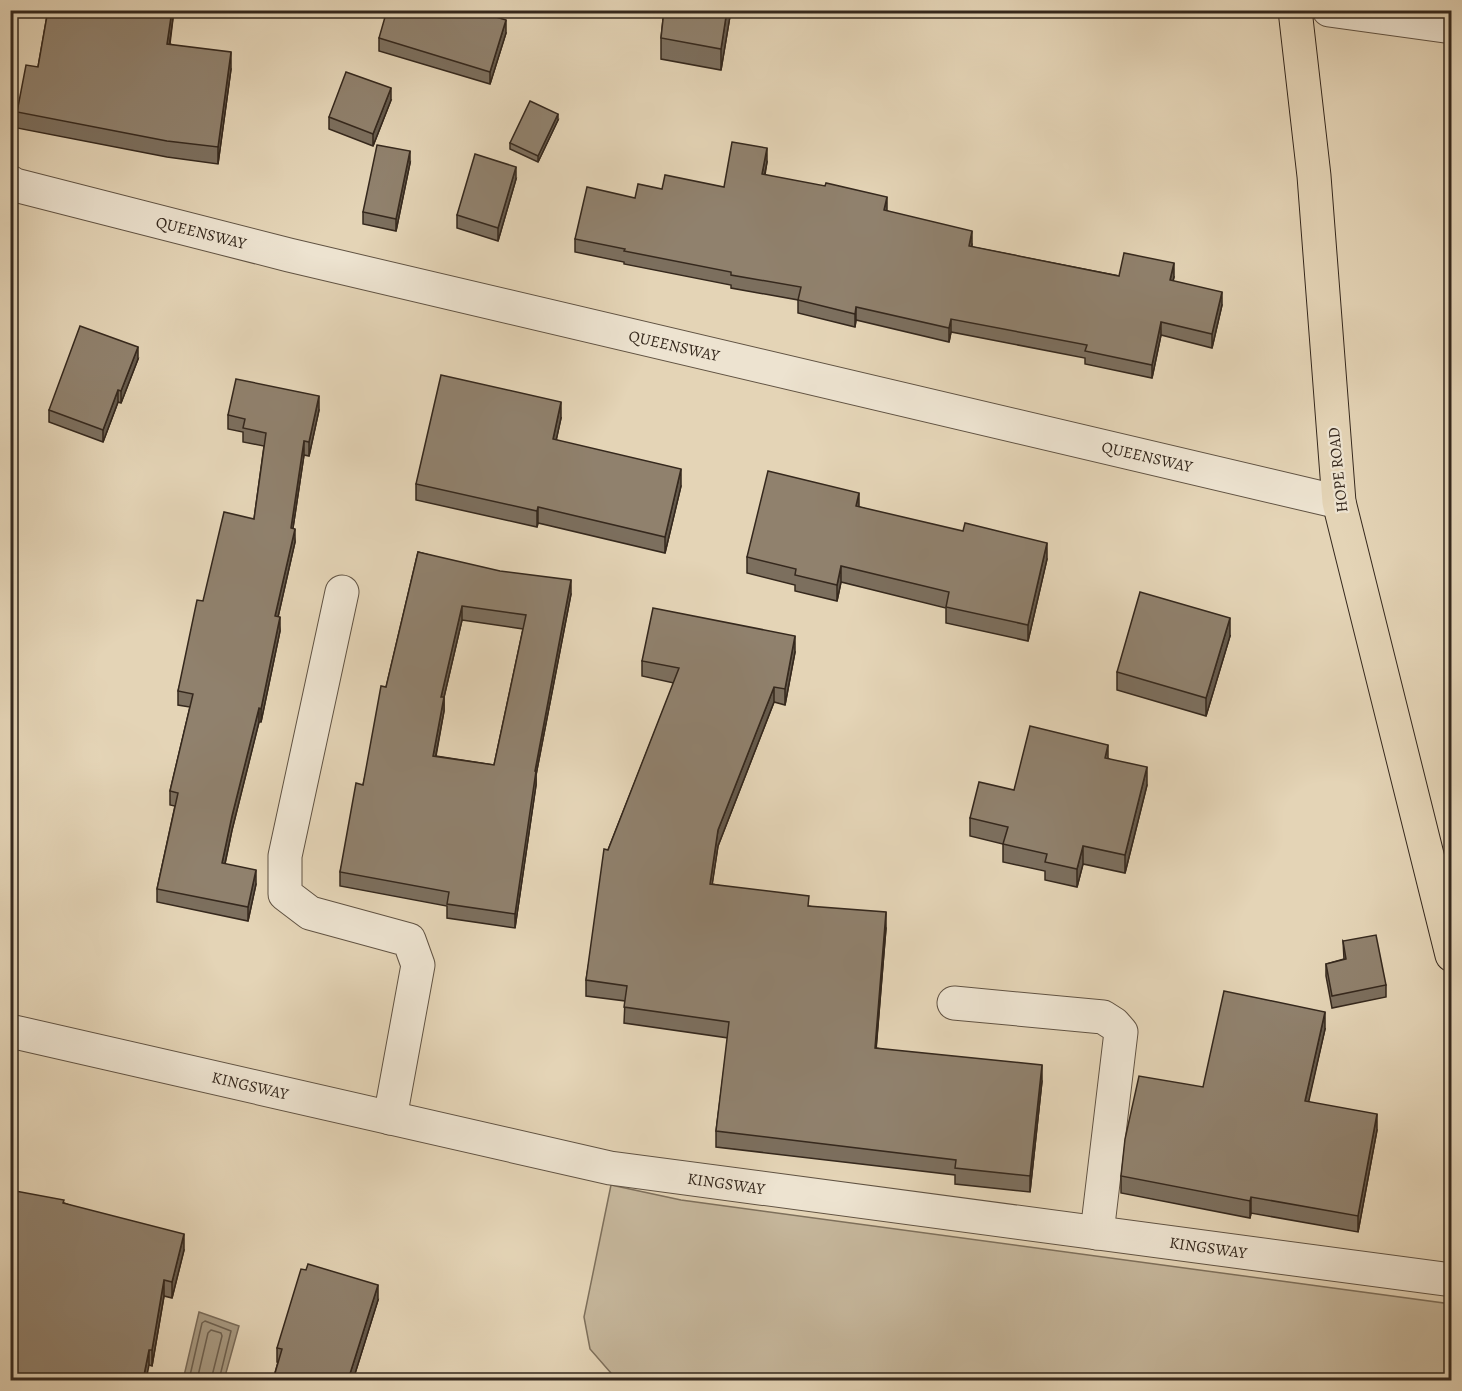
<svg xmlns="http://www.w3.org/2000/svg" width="1462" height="1391" font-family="Alegreya,serif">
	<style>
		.green { fill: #c6b79c; stroke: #7e705c; stroke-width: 1.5 }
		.water { fill: #a89a82; stroke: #7a6c5a; stroke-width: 1.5 }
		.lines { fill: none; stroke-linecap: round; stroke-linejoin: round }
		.shore { stroke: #6e6150; stroke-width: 1.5 }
		.street-casing { stroke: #615343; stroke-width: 35 }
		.primary-casing { stroke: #35281d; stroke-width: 35 }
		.street { stroke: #ede3d0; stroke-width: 33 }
		.primary { stroke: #e4d4b6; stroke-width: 33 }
		.wall { fill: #7c6f5e; stroke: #35281d; stroke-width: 1.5; fill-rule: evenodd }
		.shaded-wall { fill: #655a4c; stroke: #35281d; stroke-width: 1.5 }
		.building { fill: #90816d; stroke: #35281d; stroke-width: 1.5; fill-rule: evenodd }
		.labels { text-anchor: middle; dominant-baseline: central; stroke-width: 4.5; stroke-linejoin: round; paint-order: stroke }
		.street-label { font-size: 16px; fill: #35281d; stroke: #ede3d0 }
	</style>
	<rect width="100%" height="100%" fill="#e4d4b6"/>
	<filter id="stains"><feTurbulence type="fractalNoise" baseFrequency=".00333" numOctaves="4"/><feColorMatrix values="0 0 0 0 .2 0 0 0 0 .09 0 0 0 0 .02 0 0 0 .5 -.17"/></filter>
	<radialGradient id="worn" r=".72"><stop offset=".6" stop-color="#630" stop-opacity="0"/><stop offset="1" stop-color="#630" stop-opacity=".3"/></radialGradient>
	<polygon class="green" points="611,1185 681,1200 1451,1304 1451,1380 617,1380 590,1349 584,1317"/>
	<polygon class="water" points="199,1312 239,1326 224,1380 183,1380"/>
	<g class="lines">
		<g class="shore">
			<polyline points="189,1380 202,1323 205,1321 231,1331 219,1380"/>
			<polyline points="197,1380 208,1333 211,1330 221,1333 222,1336 211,1380"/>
		</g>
		<g class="street-casing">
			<g id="street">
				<polyline points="1329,10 1452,27"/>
				<polyline points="10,182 15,185 289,255 1339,502"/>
				<polyline points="342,592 285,856 285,894 310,913 409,940 418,965 390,1118"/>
				<polyline points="954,1003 1103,1017 1114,1024 1121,1032 1097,1233"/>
				<polyline points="10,1031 610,1168 1452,1280"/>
			</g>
		</g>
		<g class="primary-casing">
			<polyline id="primary" points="1295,10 1314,176 1339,502 1452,955"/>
		</g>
		<use href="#street" class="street"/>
		<use href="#primary" class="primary"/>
	</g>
	<g class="wall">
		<polygon points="48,10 174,10 170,44 231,69 218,164 167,157 17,128 17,112 38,67"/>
		<polygon points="664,10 731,10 721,70 661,59 661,38"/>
		<polygon points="506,33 490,84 379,51 379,38"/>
		<polygon points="391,100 373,146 329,129 329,117"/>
		<polygon points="558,120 538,162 510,149 510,143"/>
		<polygon points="767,162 765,175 887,211 972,244 972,247 1119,276 1174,277 1173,281 1222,305 1212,348 1161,335 1152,378 1085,364 1085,358 951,332 949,342 856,320 855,327 798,313 798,300 731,288 731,285 624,264 624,262 575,252 575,239 635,198 662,189 724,187"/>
		<polygon points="410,163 396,231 363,224 363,212"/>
		<polygon points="516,179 498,241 457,228 457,215"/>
		<polygon points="138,359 121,403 118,402 103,442 49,422 49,410"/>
		<polygon points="319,410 309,456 304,455 293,528 295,542 278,617 280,631 261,722 259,722 232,830 225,864 256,884 248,921 157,902 157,889 175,806 170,805 170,791 190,707 178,705 178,691 203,601 254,519 264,446 243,442 243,432 228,429 228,415"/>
		<polygon points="561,418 556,440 681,486 665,553 538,523 537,527 416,500 416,484"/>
		<polygon points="859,507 1047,559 1028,641 946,623 946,608 841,582 837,601 795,591 795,585 747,573 747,557"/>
		<path d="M418 552 571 594 536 775V785L515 928 447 918V906L340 886V872L363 785ZM462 620 523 629 494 765 436 756 444 711V697Z"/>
		<polygon points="1230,636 1206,716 1117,690 1117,672"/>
		<polygon points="795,652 785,705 774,702 718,846 712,884 809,906 886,928 876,1048 1042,1081 1030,1192 955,1184 955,1175 716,1147 716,1131 728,1038 624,1023 625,1001 586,996 586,980 608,850 674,683 642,676 642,661"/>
		<polygon points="1108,758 1147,785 1125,873 1083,864 1077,887 1045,880 1045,871 1003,862 1003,844 970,836 970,818 1014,790"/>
		<polygon points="1343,941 1386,985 1386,997 1332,1008 1326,976 1326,964 1344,959"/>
		<polygon points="1325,1029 1308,1102 1377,1130 1358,1232 1251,1213 1250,1218 1121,1193 1121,1176 1203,1087"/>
		<polygon points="64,1203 184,1250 172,1298 164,1296 152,1366 149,1365"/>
		<polygon points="378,1300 353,1380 273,1380 278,1362 277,1362 277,1348"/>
	</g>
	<g class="shaded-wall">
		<polygon points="172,10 174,10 167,61 167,44"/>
		<polygon points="727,10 731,10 721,70 721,49"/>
		<polygon points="506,20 506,33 490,84 490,72"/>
		<polygon points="231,52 231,69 218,164 218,147"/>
		<polygon points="391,88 391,100 373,146 373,134"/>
		<polygon points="558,114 558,120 538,162 538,156"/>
		<polygon points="767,148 767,162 762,187 762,174"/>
		<polygon points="410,151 410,163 396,231 396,219"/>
		<polygon points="516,167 516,179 498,241 498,228"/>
		<polygon points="887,197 887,210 884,223 884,210"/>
		<polygon points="972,231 972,244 969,259 969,246"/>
		<polygon points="1174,263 1174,277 1170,293 1170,280"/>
		<polygon points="1222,292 1222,305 1212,348 1212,334"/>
		<polygon points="856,307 856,320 855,327 855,314"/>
		<polygon points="951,319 951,332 949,342 949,328"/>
		<polygon points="1161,322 1161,335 1152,378 1152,365"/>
		<polygon points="138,347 138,359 121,403 121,391"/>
		<polygon points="13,374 13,392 10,399 10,381"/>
		<polygon points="118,390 118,402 103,442 103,430"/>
		<polygon points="319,396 319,410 309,456 309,442"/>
		<polygon points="561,402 561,418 553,455 553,439"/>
		<polygon points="304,441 304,455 291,541 291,528"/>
		<polygon points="681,469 681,486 665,553 665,537"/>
		<polygon points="859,493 859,509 856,506"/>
		<polygon points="538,507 538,523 537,527 537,511"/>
		<polygon points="295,529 295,542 275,630 275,616"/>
		<polygon points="1047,543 1047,559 1028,641 1028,625"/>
		<polygon points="841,566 841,582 837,601 837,585"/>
		<polygon points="571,580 571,594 536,775 536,785 515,928 515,914 535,771"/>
		<polygon points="462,606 462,620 441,710 441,697"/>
		<polygon points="280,617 280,631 261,722 261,709"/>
		<polygon points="1230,618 1230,636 1206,716 1206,698"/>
		<polygon points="795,636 795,652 785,705 785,689"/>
		<polygon points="774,687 774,702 718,846 710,899 710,884 718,830"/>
		<polygon points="444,697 444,711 433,770 433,756"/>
		<polygon points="259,708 259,722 232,830 222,877 222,863 232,816"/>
		<polygon points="1108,745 1108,763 1105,758"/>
		<polygon points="1147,767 1147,785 1125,873 1125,855"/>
		<polygon points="1083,846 1083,864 1077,887 1077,869"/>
		<polygon points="256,870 256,884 248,921 248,907"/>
		<polygon points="886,912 886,928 875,1063 875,1048"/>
		<polygon points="1325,1012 1325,1029 1305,1118 1305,1101"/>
		<polygon points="1042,1065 1042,1081 1030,1192 1030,1176"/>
		<polygon points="1377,1114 1377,1130 1358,1232 1358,1216"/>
		<polygon points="1251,1197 1251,1213 1250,1218 1250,1201"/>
		<polygon points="184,1234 184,1250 172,1298 172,1282"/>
		<polygon points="164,1280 164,1296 152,1366 152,1350"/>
		<polygon points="378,1285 378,1300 353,1380 348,1380"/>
		<polygon points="149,1350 149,1365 146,1380 143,1380"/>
	</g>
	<g class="building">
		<polygon points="48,10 172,10 167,44 231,52 218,147 167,141 17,112 26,65 38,67"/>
		<polygon points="387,10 473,10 506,20 490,72 379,38"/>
		<polygon points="664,10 727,10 721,49 661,38"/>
		<polygon points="346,72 391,88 373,134 329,117"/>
		<polygon points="530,101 558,114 538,156 510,143"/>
		<polygon points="732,142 767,148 762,174 825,186 826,183 887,197 884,210 972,231 969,246 1119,276 1124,253 1174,263 1170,280 1222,292 1212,334 1161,322 1152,365 1085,351 1087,345 951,319 949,328 856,307 855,314 798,300 801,287 731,275 731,272 624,251 625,249 575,239 587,187 635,198 638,184 662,189 665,175 724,187"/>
		<polygon points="377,145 410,151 396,219 363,212"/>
		<polygon points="475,154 516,167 498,228 457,215"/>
		<polygon points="80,326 138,347 121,391 118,390 103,430 49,410"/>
		<polygon points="441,375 561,402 553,439 681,469 665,537 538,507 537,511 416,484"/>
		<polygon points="236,379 319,396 309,442 304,441 291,528 295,529 275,616 280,617 261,709 259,708 232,816 222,863 256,870 248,907 157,889 178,793 170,791 193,694 178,691 197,600 203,601 224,512 254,519 266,433 243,428 245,419 228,415"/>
		<polygon points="768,471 859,493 856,506 963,531 965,523 1047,543 1028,625 946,607 949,592 841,566 837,585 795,575 796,569 747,557"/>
		<path d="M418 552 500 571 571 580 535 771H536L515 914 447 904 449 892 340 872 356 783 363 785 381 686 386 687ZM462 606 526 615 494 765 433 756 444 697H441Z"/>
		<polygon points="1140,592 1230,618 1206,698 1117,672"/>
		<polygon points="653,608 795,636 785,689 774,687 718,830 710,884 809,896 808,906 886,912 875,1048 1042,1065 1030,1176 955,1168 956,1160 716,1131 729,1022 624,1007 627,986 586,980 604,849 608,850 679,668 642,661"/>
		<polygon points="1030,726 1108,745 1105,758 1147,767 1125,855 1083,846 1077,869 1045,862 1047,854 1003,844 1008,827 970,818 979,782 1014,790"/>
		<polygon points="1376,935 1386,985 1332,996 1326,964 1346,959 1343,941"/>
		<polygon points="1224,991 1325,1012 1305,1101 1377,1114 1358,1216 1251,1197 1250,1201 1121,1176 1125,1139 1139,1076 1203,1087"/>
		<polygon points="10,1190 64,1200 63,1203 184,1234 172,1282 164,1280 152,1350 149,1350 143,1380 10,1380"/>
		<polygon points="308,1264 378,1285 348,1380 273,1380 282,1349 277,1348 301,1269 306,1270"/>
	</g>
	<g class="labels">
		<g class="street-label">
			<text transform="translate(201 233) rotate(14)">QUEENSWAY</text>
			<text transform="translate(674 346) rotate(13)">QUEENSWAY</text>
			<text transform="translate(1147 457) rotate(13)">QUEENSWAY</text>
			<text transform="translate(1338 470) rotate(-96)">HOPE ROAD</text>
			<text transform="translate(250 1086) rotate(13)">KINGSWAY</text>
			<text transform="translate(726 1184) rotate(8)">KINGSWAY</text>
			<text transform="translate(1208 1248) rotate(8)">KINGSWAY</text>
		</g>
	</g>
	<rect width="1462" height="1391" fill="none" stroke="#e4d4b6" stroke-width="36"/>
	<rect x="12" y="12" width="1438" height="1367" fill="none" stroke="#35281d" stroke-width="3"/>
	<rect x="18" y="18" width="1426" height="1355" fill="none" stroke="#35281d" stroke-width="1.5"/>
	<rect width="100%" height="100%" filter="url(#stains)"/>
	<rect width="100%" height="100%" fill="url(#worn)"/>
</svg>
